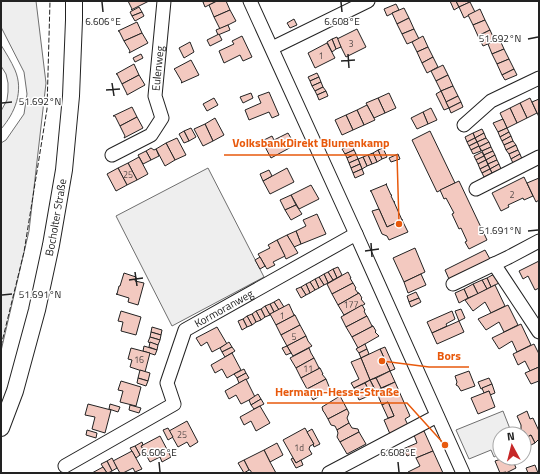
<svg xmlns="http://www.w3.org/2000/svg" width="540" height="474" font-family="'Titillium Web',sans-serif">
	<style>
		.green { fill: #eee; stroke: #6f6f6f }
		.building { fill: #f3c9c0; stroke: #222 }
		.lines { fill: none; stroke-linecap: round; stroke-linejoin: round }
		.minor-casing { stroke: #222; stroke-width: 15 }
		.major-casing { stroke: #222; stroke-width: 18 }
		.minor { stroke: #fff; stroke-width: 13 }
		.major { stroke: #fff; stroke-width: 16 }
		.fence { stroke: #222; stroke-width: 1; stroke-dasharray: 5 2; stroke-linecap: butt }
		.ticks { fill: none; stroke: #222; stroke-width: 1.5 }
		.labels { text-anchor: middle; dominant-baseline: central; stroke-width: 3; stroke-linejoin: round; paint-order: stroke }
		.number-label { font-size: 9px; fill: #564c4a }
		.street-label { font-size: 11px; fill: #222; stroke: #fff }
		.ticks-label { font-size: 10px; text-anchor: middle; fill: #222; stroke: #fff; stroke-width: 3; stroke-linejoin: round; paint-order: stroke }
		.leader { fill: none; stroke: #e8590c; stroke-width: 1.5 }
		.callout-dot { fill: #e8590c; stroke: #fff; stroke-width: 1.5 }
		.callout-label { font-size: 12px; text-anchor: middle; font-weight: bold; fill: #e8590c; stroke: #fff; stroke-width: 3; stroke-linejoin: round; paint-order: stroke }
	</style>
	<rect width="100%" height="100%" fill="#fff"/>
	<g class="green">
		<polygon points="1,1 36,1 46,83 29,231 1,351 1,143 6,140 24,114 27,94 24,72 1,27"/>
		<path d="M1 45C6 53 11 61 15 70 24 91 15 113 1 129V111L7 100 8 92V83L6 74 1 66Z"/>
		<polygon points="208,168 264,277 172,326 116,216"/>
		<polygon points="503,411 512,434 500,434 500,454 494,457 491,450 469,459 456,430"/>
	</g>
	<g class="building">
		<polygon points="128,1 149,1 131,10 132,9"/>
		<polygon points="205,1 217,1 205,7 203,2"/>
		<polygon points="217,1 226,1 230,10 214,17 209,5"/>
		<polygon points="450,1 456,1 459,7 454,10"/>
		<polygon points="456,1 470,1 470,2 459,7"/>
		<polygon points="470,2 475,12 464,18 459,7"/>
		<polygon points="396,4 399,10 387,16 384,9"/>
		<polygon points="139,7 142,12 132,16 130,12"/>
		<polygon points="404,8 409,18 397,24 392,13"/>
		<polygon points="480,9 485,20 473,25 468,15"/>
		<polygon points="230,10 236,21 220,29 214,17"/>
		<polygon points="142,12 144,16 135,21 132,16"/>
		<polygon points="409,18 414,29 402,34 397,24"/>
		<polygon points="294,19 297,25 290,28 287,23"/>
		<polygon points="485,20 490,30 478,36 473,25"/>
		<polygon points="137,22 142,33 124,41 119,31 118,31"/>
		<polygon points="228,25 230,30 218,35 216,30"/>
		<polygon points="357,29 366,47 346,57 337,39"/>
		<polygon points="414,29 419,39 407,44 402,34"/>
		<polygon points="490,30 495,41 483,46 478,36"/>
		<polygon points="142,33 148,43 129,53 130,51 124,41"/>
		<polygon points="219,34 222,40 210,46 207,40"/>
		<polygon points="242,36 252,57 243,61 240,55 224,63 219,51 234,44 232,41"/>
		<polygon points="423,36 428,47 417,52 412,42"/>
		<polygon points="337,37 341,47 336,49 332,39"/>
		<polygon points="499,38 504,49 492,54 488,44"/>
		<polygon points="332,39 336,49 332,52 327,42"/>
		<polygon points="190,42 194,52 184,58 179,48"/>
		<polygon points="327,43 335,58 315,68 308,53"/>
		<polygon points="428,47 433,57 422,63 417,52"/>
		<polygon points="504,49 509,59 497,64 492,54"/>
		<polygon points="141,54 143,58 135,62 133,58"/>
		<polygon points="433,57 438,67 427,73 422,63"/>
		<polygon points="509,59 514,69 502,75 497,64"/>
		<polygon points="191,60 199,75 181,83 182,82 175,70 174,69"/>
		<polygon points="134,64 139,75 122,84 117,74 116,74"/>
		<polygon points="443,65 448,75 436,81 431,71"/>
		<polygon points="514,69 517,75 505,80 502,75"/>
		<polygon points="317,73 319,77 310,81 308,77"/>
		<polygon points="139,75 145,85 127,95 127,94 122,84"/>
		<polygon points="448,75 453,86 441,91 436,81"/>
		<polygon points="319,77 321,82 312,86 310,81"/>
		<polygon points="321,82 323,87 315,91 312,86"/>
		<polygon points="453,86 458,96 446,102 441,91"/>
		<polygon points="323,87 326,91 317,95 315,91"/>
		<polygon points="326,91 328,96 319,100 317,95"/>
		<polygon points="441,91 449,108 444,110 436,94"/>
		<polygon points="269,92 279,115 272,118 269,112 249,120 245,110 261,103 258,96"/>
		<polygon points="251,93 253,98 243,103 240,97"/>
		<polygon points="389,93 396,108 385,113 378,98"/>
		<polygon points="458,96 461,102 449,108 446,102"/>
		<polygon points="214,98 218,105 207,111 203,104"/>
		<polygon points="378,98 385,113 374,118 366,103"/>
		<polygon points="530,98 537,113 527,118 520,103"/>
		<polygon points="539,99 539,117 532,102"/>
		<polygon points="461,102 463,107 451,113 449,108"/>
		<polygon points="520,103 527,118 517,123 510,108"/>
		<polygon points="367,105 375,120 364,125 357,110"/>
		<polygon points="132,107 137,117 120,126 115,116 113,116"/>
		<polygon points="431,108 437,120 428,124 423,112"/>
		<polygon points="510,108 517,123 507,128 500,113"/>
		<polygon points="357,110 364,125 353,130 346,115"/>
		<polygon points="423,112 428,124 417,129 411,118"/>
		<polygon points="346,115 353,130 342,135 335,120"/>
		<polygon points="137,117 143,128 124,138 125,136 120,126"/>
		<polygon points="215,118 224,135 213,141 205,124"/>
		<polygon points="503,119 507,128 498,132 493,123"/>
		<polygon points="205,124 213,141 203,146 194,129"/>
		<polygon points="191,128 196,137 189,141 184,131"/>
		<polygon points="507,128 509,132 500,137 498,132"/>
		<polygon points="482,129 484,133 475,138 473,133"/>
		<polygon points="184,131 189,141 184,143 179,134"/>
		<polygon points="430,131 455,183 437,192 412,140"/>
		<polygon points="509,132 511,136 502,141 500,137"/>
		<polygon points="288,133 295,145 271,158 264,145"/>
		<polygon points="473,133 475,138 467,142 465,137"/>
		<polygon points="484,133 486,138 477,142 475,138"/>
		<polygon points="272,136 274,140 264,145 262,141"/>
		<polygon points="511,136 513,141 504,145 502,141"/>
		<polygon points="177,138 186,155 175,160 166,143"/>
		<polygon points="475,138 477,142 469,146 467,142"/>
		<polygon points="486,138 489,142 479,147 477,142"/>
		<polygon points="513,141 516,145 506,150 504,145"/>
		<polygon points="477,142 479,146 471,150 469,146"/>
		<polygon points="489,142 491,147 482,151 479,147"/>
		<polygon points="166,143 175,160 165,166 156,149"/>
		<polygon points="352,145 354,150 345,154 342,149"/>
		<polygon points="516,145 518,150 509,154 506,150"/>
		<polygon points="479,146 481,151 473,154 471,150"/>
		<polygon points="491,147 493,151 484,155 482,151"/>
		<polygon points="151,148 154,150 156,149 159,156 151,160 146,151"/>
		<polygon points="383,148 387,157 382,159 378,150"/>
		<polygon points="354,150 356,154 347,158 345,154"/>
		<polygon points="378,150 382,159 377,162 373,153"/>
		<polygon points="518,150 520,154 511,159 509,154"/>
		<polygon points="146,151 151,160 143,164 138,155"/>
		<polygon points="493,151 495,155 486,160 484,155"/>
		<polygon points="482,152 484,156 476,160 474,156"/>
		<polygon points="373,153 377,162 372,164 368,155"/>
		<polygon points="356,154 358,159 349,163 347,158"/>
		<polygon points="398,154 400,159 391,162 389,158"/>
		<polygon points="520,154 522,159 513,163 511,159"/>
		<polygon points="368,155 372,164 367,166 363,157"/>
		<polygon points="495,155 497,160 488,164 486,160"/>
		<polygon points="484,156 486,160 478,164 476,160"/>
		<polygon points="139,157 148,174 137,180 128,163"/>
		<polygon points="363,157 367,166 362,169 358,159"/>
		<polygon points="358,159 360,164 351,168 349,163"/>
		<polygon points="486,160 488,165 480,169 478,164"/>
		<polygon points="497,160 499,164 490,169 488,164"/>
		<polygon points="128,163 137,180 127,185 118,168"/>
		<polygon points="360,164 362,169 353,173 351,168"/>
		<polygon points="499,164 501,169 492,173 490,169"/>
		<polygon points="488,165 490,169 482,173 480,169"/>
		<polygon points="118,168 127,185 116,191 107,174"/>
		<polygon points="287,168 294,182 270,194 263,181"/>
		<polygon points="362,169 364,174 355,178 353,173"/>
		<polygon points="490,169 492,173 484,177 482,173"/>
		<polygon points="269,170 272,176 263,181 260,174"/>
		<polygon points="524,177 533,196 524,200 523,198 508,205 509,207 501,211 492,193"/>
		<polygon points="539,178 539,200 536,202 527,183"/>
		<polygon points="459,181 487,240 469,249 465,242 467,241 461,228 459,229 452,214 454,213 446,198 444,199 440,190"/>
		<polygon points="386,184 391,195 392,195 391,196 394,202 395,202 394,202 402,220 403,220 387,227 371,191 370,191 387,184"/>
		<polygon points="311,185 319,199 299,209 291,195"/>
		<polygon points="291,195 296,205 285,210 280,200"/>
		<polygon points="296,205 302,214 291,220 285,210"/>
		<polygon points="379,209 387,227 402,220 408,232 389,240 387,236 382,234 372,211"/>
		<polygon points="317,214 326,234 301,244 296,231 306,226 303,220"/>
		<polygon points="296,231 301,244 294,247 287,235"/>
		<polygon points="287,235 298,253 286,259 277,240"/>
		<polygon points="277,240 285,256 273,262 275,265 267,269 258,254 270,248 268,245"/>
		<polygon points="415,248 425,272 404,282 393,258"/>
		<polygon points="485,250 490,259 449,279 445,270"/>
		<polygon points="260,257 265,266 260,269 255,260"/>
		<polygon points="539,261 539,288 535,290 528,276 523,279 519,271"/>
		<polygon points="338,267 342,275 337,278 333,269"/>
		<polygon points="333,269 337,278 333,280 328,272"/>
		<polygon points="328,272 333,280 328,283 324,274"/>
		<polygon points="348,272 351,278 350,278 353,283 332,294 327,284"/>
		<polygon points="124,273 136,277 135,281 144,283 138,305 128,302 129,298 116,294 117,294 119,286 120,286"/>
		<polygon points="496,273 501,282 491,287 487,278"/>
		<polygon points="324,274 328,283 324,285 319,277"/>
		<polygon points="421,274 426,285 408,293 404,282"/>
		<polygon points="319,277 324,285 319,288 315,279"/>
		<polygon points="487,278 491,287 487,289 482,280"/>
		<polygon points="315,279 319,288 315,290 310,282"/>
		<polygon points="482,280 487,289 478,294 473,284"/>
		<polygon points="310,282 315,290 310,293 306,284"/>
		<polygon points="353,283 356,288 355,289 358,293 359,293 338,305 332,294"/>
		<polygon points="306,284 310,293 306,295 301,287"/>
		<polygon points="473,284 478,294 468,298 464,289"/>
		<polygon points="495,285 505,306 491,313 485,302 473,311 465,300"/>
		<polygon points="301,287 306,295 301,298 296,289"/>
		<polygon points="464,289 468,298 459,303 455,293"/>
		<polygon points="416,292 419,298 409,302 407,296"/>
		<polygon points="359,293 362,298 361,299 365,304 344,315 338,305"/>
		<polygon points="419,298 421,302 411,307 409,302"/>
		<polygon points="279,299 284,307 279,310 274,302"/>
		<polygon points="274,302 279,310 274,312 270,304"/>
		<polygon points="270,304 274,312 270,315 265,306"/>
		<polygon points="289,304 294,315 295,315 276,325 270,314"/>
		<polygon points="362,305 365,310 364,311 366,315 367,316 346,327 341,317"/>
		<polygon points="508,305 518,325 504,332 499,322 486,330 478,319"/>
		<polygon points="265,306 270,315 265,317 261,309"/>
		<polygon points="261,309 265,317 261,320 256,311"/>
		<polygon points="461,309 465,318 459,321 455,311"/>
		<polygon points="121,311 141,317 136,335 121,331 123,322 118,321"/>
		<polygon points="256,311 261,320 256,322 252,314"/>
		<polygon points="452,311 455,319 446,324 447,326 432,333 427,322"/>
		<polygon points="252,314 256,322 252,325 247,316"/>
		<polygon points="295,315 300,325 281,335 276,325"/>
		<polygon points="247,316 252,325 247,327 243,319"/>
		<polygon points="367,316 372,326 373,326 352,337 346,327"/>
		<polygon points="243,319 247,327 242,330 238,321"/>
		<polygon points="459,321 464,332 437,344 432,333"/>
		<polygon points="521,324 531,345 517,352 512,341 499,349 492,338"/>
		<polygon points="300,325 306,336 287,346 281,335"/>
		<polygon points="373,326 376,331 375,332 379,336 358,348 352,337"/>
		<polygon points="152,327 162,330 161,335 151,332"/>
		<polygon points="217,327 227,344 212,352 207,342 201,346 196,338"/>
		<polygon points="151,332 161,335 160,340 150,337"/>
		<polygon points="306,336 308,341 312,346 293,356 287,346"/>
		<polygon points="150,337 160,340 158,345 148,342"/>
		<polygon points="150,342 158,345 157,350 149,347"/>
		<polygon points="229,342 232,347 222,352 220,348"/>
		<polygon points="365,344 367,349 359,353 356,349"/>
		<polygon points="534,344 539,354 539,367 530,371 525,361 518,365 513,354"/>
		<polygon points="144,346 157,350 155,355 143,351"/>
		<polygon points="287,346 291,353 286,355 282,348"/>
		<polygon points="232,347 235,351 225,357 222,352"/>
		<polygon points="385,347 395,369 390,371 380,349"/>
		<polygon points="131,348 150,353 145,372 130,367 132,360 128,359"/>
		<polygon points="309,348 311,353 314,358 296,368 290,358"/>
		<polygon points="367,349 369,354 361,358 359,353"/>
		<polygon points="380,349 390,371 370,380 361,358"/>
		<polygon points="232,353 241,370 227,378 222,369 215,373 211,365"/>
		<polygon points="314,358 319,368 320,368 301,378 296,368"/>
		<polygon points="361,358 370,380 354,388 351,383 359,379 351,362"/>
		<polygon points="539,367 539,381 531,384 525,373"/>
		<polygon points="320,368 323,374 322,374 326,379 307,389 301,378"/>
		<polygon points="244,369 246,373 237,378 234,374"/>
		<polygon points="140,370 150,373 148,381 138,378"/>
		<polygon points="390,371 395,382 381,388 376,378"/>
		<polygon points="469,371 475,386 461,391 458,386 456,385 457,382 455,376"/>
		<polygon points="246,373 249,378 239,383 237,378"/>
		<polygon points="138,378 148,381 146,386 137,383"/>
		<polygon points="376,378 381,388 376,391 370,380"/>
		<polygon points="489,378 492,384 481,389 478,382"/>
		<polygon points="246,379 255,397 241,404 236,395 229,399 225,391"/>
		<polygon points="326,379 330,389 331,389 313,400 307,389"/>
		<polygon points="370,380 374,388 369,390 365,383"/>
		<polygon points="121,381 141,387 136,406 120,402 123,391 118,390"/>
		<polygon points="395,382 410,416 405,419 408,425 390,434 384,420 394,416 388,402 382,405 376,391"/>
		<polygon points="365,383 367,387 356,393 354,388"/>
		<polygon points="492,384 495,393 490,395 489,391 484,393 482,388"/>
		<polygon points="367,387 371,395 359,400 356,393"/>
		<polygon points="489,391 495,407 478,414 471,398"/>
		<polygon points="258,394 261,399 251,405 249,400"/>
		<polygon points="340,396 347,409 328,419 324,412 323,411 322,407"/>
		<polygon points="261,399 264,404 254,409 251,405"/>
		<polygon points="388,402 394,416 388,418 382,405"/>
		<polygon points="88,404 111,410 105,433 92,429 95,417 85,415"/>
		<polygon points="110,404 120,407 118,412 109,409"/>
		<polygon points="130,405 141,408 139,413 129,410"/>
		<polygon points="260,406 270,423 256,431 251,421 244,425 240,417"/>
		<polygon points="347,409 349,413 347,418 349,423 337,430 335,426 331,425 328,419"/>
		<polygon points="527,411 530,419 533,418 539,431 539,439 535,443 531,435 524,439 524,435 526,434 525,432 521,430 521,425 517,416"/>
		<polygon points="187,421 198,442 190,447 187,442 178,447 169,431"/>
		<polygon points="349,423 352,428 358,429 359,432 340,442 337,437 338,433 337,430"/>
		<polygon points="168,428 173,437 168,440 163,430"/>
		<polygon points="305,428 314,444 310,446 309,449 312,454 296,463 283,440"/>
		<polygon points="312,429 320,444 314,447 313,444 314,444 307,432"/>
		<polygon points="87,430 97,433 96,438 86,435"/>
		<polygon points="424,431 433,451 416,458 414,453 407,456 403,449 417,443 414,435"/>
		<polygon points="359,432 366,444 347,454 340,442"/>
		<polygon points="531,435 535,443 525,448 524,439"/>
		<polygon points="160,436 171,457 162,462 160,457 150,462 141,446"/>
		<polygon points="142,442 143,445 141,446 145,453 140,455 135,446"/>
		<polygon points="277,443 283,455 270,462 264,450"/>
		<polygon points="135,446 140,455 136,458 130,448"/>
		<polygon points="264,450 270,462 276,473 252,473 250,470 249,470 244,460"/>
		<polygon points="132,451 142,469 135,472 133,468 123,473 120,473 113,461"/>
		<polygon points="433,451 443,473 409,473 408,472 420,466 416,458"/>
		<polygon points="112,458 117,468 112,471 107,461"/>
		<polygon points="293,458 296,463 301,460 303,465 296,468 291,459"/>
		<polygon points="504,458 512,458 516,468 506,473 506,472 500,473 495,461"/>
		<polygon points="244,460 249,470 244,473 238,463"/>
		<polygon points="107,461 112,471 108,473 107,473 101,464"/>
		<polygon points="535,465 538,473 528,473 526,468"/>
		<polygon points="103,467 107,473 92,473"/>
	</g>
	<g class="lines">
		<g class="minor-casing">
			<g id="minor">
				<polyline points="250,1 356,234 463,473"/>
				<polyline points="272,48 368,1"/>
				<polyline points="464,125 491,101 539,78"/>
				<path id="s1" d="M112 155 151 135 162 118 155 96 164 1"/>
				<polyline points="476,189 539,157"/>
				<polyline points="494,264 539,332"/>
				<polyline points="453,284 509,257 539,241"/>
				<path id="s2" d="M65 466 174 404 167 383 185 330 356 234"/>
				<polyline points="329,473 437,416"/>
			</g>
		</g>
		<g class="major-casing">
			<g id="major">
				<path id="s3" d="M1 428 15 391 37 310 51 245 64 170 71 96 74 20V1"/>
			</g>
		</g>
		<use href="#minor" class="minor"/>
		<use href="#major" class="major"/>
		<polyline class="fence" points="1,346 24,252 47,109 50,1"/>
	</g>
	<path class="ticks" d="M102 2 103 12M341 2 342 12M528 39 538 37M348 54 349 68M341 61 355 60M112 83 114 96M106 90 120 89M2 103 12 102M528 231 538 230M371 243 372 257M365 251 379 249M135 272 137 286M129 280 143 278M2 295 12 294M159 462 160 472M398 462 399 472"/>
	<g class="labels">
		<g class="number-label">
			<text x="351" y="43">3</text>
			<text x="321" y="55">1</text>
			<text x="128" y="174">25</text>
			<text x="512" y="194">2</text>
			<text x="351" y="304">177</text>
			<text x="282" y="315">1</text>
			<text x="294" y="336">5</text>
			<text x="139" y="359">16</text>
			<text x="308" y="368">11</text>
			<text x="182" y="434">25</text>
			<text x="299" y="447">1d</text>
		</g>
		<g class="street-label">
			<text stroke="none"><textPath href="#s1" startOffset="115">Eulenweg</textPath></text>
			<text stroke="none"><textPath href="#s3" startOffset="218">Bocholter Straße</textPath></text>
			<text stroke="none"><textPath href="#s2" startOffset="248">Kormoranweg</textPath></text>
		</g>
	</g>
	<g class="ticks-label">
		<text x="103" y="25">6.606°E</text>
		<text x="342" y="25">6.608°E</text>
		<text x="500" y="42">51.692°N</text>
		<text x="40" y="105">51.692°N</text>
		<text x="500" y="234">51.691°N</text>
		<text x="40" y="298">51.691°N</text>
		<text x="159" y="456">6.606°E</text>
		<text x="398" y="456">6.608°E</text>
	</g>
	<path class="leader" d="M399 224L397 155H224M382 361L429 367H469M445 445L407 403H267"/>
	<g class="callout-dot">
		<circle cx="399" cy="224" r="4"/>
		<circle cx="382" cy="361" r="4"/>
		<circle cx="445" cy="445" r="4"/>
	</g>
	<g class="callout-label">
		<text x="311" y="147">VolksbankDirekt Blumenkamp</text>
		<text x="449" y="360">Bors</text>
		<text x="337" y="396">Hermann-Hesse-Straße</text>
	</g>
	<rect width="540" height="474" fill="none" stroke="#222222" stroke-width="4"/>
	<g transform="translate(512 446) rotate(353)"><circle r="19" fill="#ffffff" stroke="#a7a7a7"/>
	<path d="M0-3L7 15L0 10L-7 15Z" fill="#c62828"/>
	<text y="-6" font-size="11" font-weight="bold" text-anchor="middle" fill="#222222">N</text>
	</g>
</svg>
